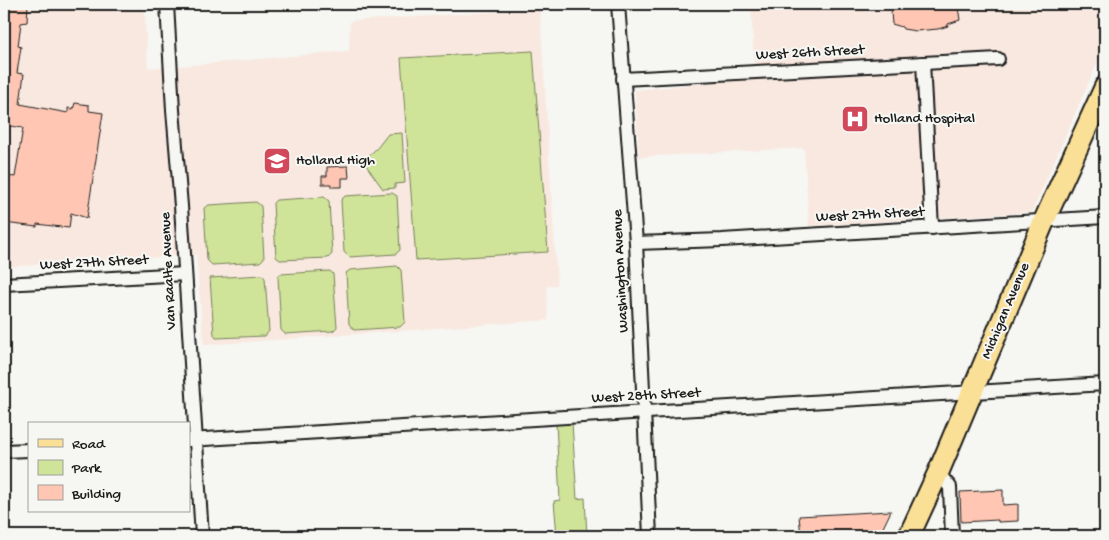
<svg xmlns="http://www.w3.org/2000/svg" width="1109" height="540" font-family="'Gochi Hand',sans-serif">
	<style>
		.built { fill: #f9e8df }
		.green { fill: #d0e499; stroke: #76805a }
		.building { fill: #ffc7b3; stroke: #1c1c1c }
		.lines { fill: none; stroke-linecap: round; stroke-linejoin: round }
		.minor-casing { stroke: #1c1c1c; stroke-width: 16 }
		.primary-casing { stroke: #1c1c1c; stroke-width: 24 }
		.minor { stroke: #f6f6f2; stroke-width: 12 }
		.primary { stroke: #fadf96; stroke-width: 20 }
		.labels { text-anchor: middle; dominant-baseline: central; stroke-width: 4; stroke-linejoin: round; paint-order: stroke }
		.street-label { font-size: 15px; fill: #1c1c1c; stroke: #f6f6f2 }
		.poi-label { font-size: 15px; fill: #1c1c1c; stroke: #f6f6f2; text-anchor: start }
	</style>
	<rect width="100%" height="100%" fill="#f6f6f2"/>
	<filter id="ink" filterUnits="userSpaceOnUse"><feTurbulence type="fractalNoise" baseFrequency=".02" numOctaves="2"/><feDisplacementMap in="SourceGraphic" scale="10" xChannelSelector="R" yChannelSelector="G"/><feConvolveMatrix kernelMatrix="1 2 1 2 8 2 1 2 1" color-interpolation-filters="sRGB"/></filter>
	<g filter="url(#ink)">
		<g class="built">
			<polygon points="4,4 144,4 148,68 194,65 349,51 350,21 540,9 557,285 547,286 548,320 204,345 196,255 4,267"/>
			<polygon points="751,4 1105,4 1105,45 1032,212 809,226 804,148 639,157 635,90 755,78"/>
		</g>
		<g class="green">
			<polygon points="533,51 548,252 416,260 401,58"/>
			<polygon points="402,133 405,183 395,184 395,188 383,189 363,161 378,147 388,134"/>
			<polygon points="392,193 397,196 400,250 396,254 349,257 344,252 341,200 345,196"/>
			<polygon points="324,197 329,201 332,254 328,258 280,260 276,257 273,203 276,200"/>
			<polygon points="256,202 261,206 264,258 260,262 212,265 207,260 204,208 209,205"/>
			<polygon points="397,266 401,270 405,322 400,327 354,330 349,324 346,273 350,270"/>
			<polygon points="330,271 333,274 337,327 333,331 285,334 281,330 278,277 280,274"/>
			<polygon points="262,275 265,278 269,331 265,336 216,338 214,335 210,278"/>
			<polygon points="556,423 572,423 577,499 585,498 587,536 557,536 554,501 560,500"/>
		</g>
		<g class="building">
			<polygon points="4,4 28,4 27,22 21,23 18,46 21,47 17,73 24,74 20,104 68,113 68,108 73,109 75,103 89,105 89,111 103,113 87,218 71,213 69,228 37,224 37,227 4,223 4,215 8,187 6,186 8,176 15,177 23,128 4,125"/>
			<polygon points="894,4 956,4 956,7 958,7 960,20 948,24 948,26 938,29 916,31 903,29 902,27 892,24 891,12 892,12"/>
			<polygon points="348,166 349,178 342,178 342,187 331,187 331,184 322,184 322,176 327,176 327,167"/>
			<polygon points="1003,490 1003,505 1018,504 1018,521 998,522 998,520 961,522 960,492"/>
			<polygon points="891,511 879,536 801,536 799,516"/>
		</g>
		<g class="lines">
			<g class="minor-casing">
				<g id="minor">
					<polyline points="167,4 173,110 181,206 202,536"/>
					<polyline points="618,4 636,243 650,536"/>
					<polyline points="923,63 932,228"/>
					<polyline points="623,79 998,59"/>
					<polyline points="636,243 722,240 1105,217"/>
					<polyline points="4,284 185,274"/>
					<polyline points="189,440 1105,384"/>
					<polyline points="4,451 29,450"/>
					<polyline points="938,473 950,487 952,536"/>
				</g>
			</g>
			<g class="primary-casing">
				<polyline id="primary" points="909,536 938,473 1044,221 1105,87"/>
			</g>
			<use href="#minor" class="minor"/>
			<use href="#primary" class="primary"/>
		</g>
	</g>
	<defs>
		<g id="hospital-square" transform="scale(1.4375)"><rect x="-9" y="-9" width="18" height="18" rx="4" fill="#d1495b" stroke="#f6f6f2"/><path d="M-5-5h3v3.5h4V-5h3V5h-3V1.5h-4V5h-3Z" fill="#fff"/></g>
		<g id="school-square" transform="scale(1.4375)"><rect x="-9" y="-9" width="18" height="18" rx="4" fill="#d1495b" stroke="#f6f6f2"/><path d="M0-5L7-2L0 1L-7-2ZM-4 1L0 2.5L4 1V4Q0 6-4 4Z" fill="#fff"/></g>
	</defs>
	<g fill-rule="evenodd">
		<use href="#hospital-square" x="855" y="119"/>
		<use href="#school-square" x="277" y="161"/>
	</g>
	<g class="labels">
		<g class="street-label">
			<text transform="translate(810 53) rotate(-3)">West 26th Street</text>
			<text transform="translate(870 215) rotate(-3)">West 27th Street</text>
			<text transform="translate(94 263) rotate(-3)">West 27th Street</text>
			<text transform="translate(169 271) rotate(-93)">Van Raalte Avenue</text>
			<text transform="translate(621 271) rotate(-93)">Washington Avenue</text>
			<text transform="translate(1006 311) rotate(-67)">Michigan Avenue</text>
			<text transform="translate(646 396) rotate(-3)">West 28th Street</text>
		</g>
		<g class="poi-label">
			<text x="874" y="119">Holland Hospital</text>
			<text x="296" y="161">Holland High</text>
		</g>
	</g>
	<rect width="1109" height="540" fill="none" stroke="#f6f6f2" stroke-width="20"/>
	<rect x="10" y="10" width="1089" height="520" fill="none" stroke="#1c1c1c" stroke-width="2" filter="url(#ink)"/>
	<rect x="28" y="422" width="162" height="90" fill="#f6f6f2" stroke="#9f9f9c"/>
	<rect x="38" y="439" width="25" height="8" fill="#fadf96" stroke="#9f9f9c"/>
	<text x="72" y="448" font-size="15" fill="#1c1c1c">Road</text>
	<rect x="38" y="460" width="25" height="15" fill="#d0e499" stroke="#9f9f9c"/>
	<text x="72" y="472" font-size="15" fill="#1c1c1c">Park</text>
	<rect x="38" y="485" width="25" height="15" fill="#ffc7b3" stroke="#9f9f9c"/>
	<text x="72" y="498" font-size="15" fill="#1c1c1c">Building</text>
</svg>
